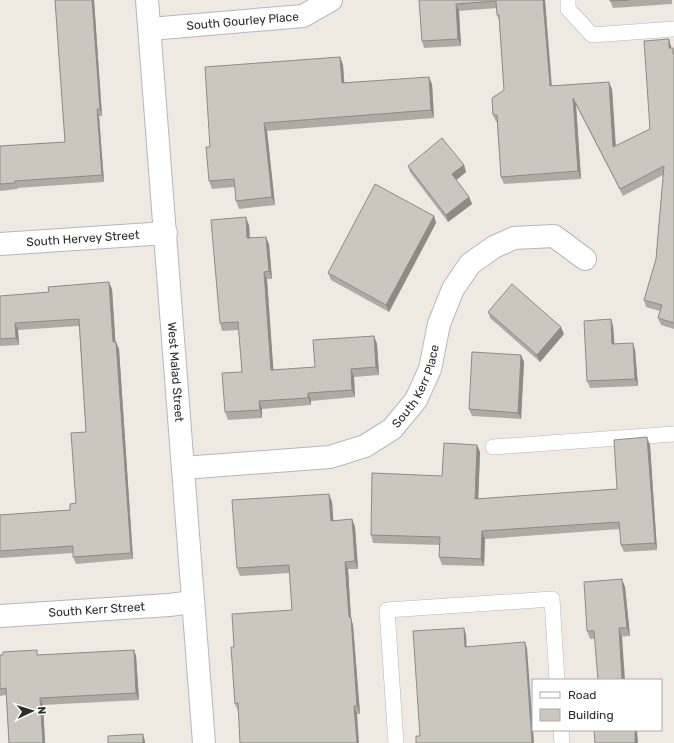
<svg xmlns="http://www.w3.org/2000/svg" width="674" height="743" font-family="Rubik,sans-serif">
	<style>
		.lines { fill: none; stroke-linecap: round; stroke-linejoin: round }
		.lane-casing { stroke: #b4b7c1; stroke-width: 16 }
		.street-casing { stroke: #b4b7c1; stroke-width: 24 }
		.lane { stroke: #fff; stroke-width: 15 }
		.street { stroke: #fff; stroke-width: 22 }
		.wall { fill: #afaba4 }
		.shaded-wall { fill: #8e8b86 }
		.building { fill: #cbc7bf; stroke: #8e8b86 }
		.labels { text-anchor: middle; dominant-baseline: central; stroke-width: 3; stroke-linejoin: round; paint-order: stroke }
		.street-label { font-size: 12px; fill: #2e2e2e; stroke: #fff }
	</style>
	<rect width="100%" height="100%" fill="#efe9e1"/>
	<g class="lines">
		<g class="lane-casing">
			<g id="lane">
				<polyline points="568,0 568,9 592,35 674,29"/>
				<polyline points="493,447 674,434"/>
				<polyline points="561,730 562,743"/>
				<polyline points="396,743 387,610 552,599 557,680"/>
			</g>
		</g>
		<g class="street-casing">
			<g id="street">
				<path id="s1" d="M147 0 204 743"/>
				<path id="s2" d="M150 29 303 16 331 0"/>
				<path id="s3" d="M0 244 166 233"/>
				<path id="s4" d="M183 468 330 457 365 446 392 429 416 400 430 369 439 324 453 289 470 264 494 247 514 238 554 236 585 259"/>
				<path id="s5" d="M0 616 169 605 193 602"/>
			</g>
		</g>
		<use href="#lane" class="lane"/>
		<use href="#street" class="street"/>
	</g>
	<g class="wall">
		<polygon points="55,0 94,0 102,116 99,116 104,182 17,188 18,189 0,191 0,146 65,142"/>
		<polygon points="419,0 545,0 552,86 612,89 616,146 650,129 671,46 671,48 673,48 674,51 674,329 661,325 658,318 660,311 646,307 644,300 656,259 663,175 623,196 576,105 581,179 504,184 501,177 497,122 496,122 493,115 504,90 499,20 497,15 497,8 459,11 461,46 424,48 422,41"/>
		<polygon points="610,0 672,0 672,4 613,8"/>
		<polygon points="340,57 343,65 344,83 432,84 434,118 267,131 275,205 239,209 236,201 235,187 212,189 209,181 210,147"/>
		<polygon points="464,165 466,172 456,180 469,197 472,204 448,222 410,172 408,166"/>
		<polygon points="434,216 436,223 389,312 331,280 328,273"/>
		<polygon points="249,225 250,238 269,244 272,279 267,279 273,370 315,367 374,336 377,344 379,375 354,377 355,397 311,401 311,405 262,409 262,418 228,420 225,412 242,372 239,330 222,331 220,323"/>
		<polygon points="112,289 115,342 116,342 119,349 133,559 76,564 73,557 73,553 0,558 0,515 70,510 76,503 86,432 79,326 18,330 19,345 0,346 0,296"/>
		<polygon points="488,312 564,334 540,362 490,318"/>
		<polygon points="611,319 613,326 614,344 635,350 638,386 590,388 587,381"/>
		<polygon points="521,355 524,362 521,419 472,416 469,409"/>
		<polygon points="477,445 480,452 478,499 617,489 650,445 657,550 624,552 621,545 620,529 485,539 484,566 442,565 439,557 440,545 373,543 371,535 442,476"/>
		<polygon points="329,494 332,502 333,521 352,519 355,527 358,569 348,569 351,619 353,625 360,714 238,711 235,704 234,647 292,610 289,573 240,576 237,568"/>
		<polygon points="625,587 630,636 590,639 587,631"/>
		<polygon points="134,650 136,656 139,700 43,705 45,743 9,743 6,695 0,696 0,655 39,655"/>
	</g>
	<g class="shaded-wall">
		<polygon points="92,0 94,0 102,116 100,109"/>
		<polygon points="543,0 545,0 552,94 550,86"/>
		<polygon points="456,4 459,11 461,46 458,39"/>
		<polygon points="669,39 671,46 672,56 669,48"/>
		<polygon points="340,57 343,65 345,90 342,83"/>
		<polygon points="429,77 432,84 434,118 431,110"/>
		<polygon points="609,82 612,89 616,154 613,147"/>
		<polygon points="573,98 576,105 581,179 578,171"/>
		<polygon points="97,109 99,116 104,182 102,175"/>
		<polygon points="264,123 267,131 275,205 272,197"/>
		<polygon points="464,165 466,172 455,181 452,174"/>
		<polygon points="469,197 472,204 448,222 446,215"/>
		<polygon points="434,216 436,223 389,312 386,305"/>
		<polygon points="246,217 249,225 250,246 247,238"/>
		<polygon points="266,237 269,244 272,279 269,271"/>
		<polygon points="264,272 267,279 274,378 271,370"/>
		<polygon points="109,282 112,289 116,349 113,342"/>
		<polygon points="611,319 613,326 615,351 612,344"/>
		<polygon points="15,323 18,330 19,345 16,338"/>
		<polygon points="561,327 564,334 540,362 537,355"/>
		<polygon points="374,336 377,344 379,375 376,367"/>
		<polygon points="116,342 119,349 133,559 131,553"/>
		<polygon points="633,343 635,350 638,386 635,379"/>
		<polygon points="521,355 524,362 521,419 518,413"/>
		<polygon points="351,369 354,377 355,397 352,390"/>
		<polygon points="308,393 311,401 311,405 308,398"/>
		<polygon points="259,401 262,409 262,418 260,410"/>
		<polygon points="647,437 650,445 657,550 655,543"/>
		<polygon points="477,445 480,452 478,506 475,499"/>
		<polygon points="329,494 332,502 334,529 331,521"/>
		<polygon points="352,519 355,527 358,569 355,561"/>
		<polygon points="482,531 485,539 484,566 481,559"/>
		<polygon points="345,562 348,569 351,619 353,625 360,714 357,706 349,617"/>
		<polygon points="622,579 625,587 630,636 627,628"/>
		<polygon points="464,628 466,634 467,652 465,647"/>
		<polygon points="619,628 622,637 625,680 622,680"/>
		<polygon points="525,642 527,648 534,743 532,743"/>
		<polygon points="134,650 136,656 139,700 136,693"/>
		<polygon points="40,698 43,705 45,743 43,743"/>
		<polygon points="354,706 357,714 359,743 357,743"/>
		<polygon points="635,730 637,730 638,743 635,743"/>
		<polygon points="143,734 145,741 145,743 143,743"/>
	</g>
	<g class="building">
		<polygon points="55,0 92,0 100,109 97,109 102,175 15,181 15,183 0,184 0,146 65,142"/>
		<polygon points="419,0 543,0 550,86 609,82 613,147 650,129 644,41 669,39 669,48 673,48 673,54 674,54 674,323 658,318 662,305 644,300 656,259 664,166 620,189 573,98 578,171 501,177 497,115 493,115 492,98 504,90 499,15 497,15 496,1 456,4 458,39 422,41"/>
		<polygon points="610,0 629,0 610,1"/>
		<polygon points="340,57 342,83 429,77 431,110 264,123 272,197 236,201 234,179 209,181 206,147 210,147 205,67"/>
		<polygon points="442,138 464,165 452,174 469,197 446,215 408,166"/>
		<polygon points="375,184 434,216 386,305 328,273"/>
		<polygon points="246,217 247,238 266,237 269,271 264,272 271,370 315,367 313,340 374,336 376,367 351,369 352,390 308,393 308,398 259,401 260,410 225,412 222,373 242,372 238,322 220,323 211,220"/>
		<polygon points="109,282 113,342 116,342 131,553 73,557 73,546 0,551 0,515 70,510 70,504 76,503 71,433 86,432 79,319 15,323 16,338 0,339 0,296 49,292 48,287"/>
		<polygon points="512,284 561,327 537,355 488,312"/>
		<polygon points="611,319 612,344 633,343 635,379 587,381 584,321"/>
		<polygon points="472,352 521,355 518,413 469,409"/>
		<polygon points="647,437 655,543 621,545 619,522 482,531 481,559 439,557 440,537 371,535 372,473 442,476 444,443 477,445 475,499 617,489 614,440"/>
		<polygon points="329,494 331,521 352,519 355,561 345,562 349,617 351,617 357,706 354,706 357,743 240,743 238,703 235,704 231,647 234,647 232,614 292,610 289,565 237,568 232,500"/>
		<polygon points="622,579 627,628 619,628 622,680 598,680 594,631 587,631 584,582"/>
		<polygon points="464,628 465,647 525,642 532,743 416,743 416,736 420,736 413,631"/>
		<polygon points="37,650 37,655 134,650 136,693 40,698 43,743 9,743 6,688 0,689 0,655 3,655 3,652"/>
		<polygon points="594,730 635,730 635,743 595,743"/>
		<polygon points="143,734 143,743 108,743 108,736"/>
	</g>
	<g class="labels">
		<g class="street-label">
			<text stroke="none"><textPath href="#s2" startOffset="93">South Gourley Place</textPath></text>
			<text stroke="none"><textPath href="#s3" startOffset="83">South Hervey Street</textPath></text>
			<text stroke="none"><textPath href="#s1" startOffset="373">West Malad Street</textPath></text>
			<text stroke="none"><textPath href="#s4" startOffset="266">South Kerr Place</textPath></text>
			<text stroke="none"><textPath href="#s5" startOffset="97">South Kerr Street</textPath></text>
		</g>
	</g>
	<rect x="532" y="679" width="130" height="52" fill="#ffffff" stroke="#ababab"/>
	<rect x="540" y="692" width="20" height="6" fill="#ffffff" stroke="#ababab"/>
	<text x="568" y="699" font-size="12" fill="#2e2e2e">Road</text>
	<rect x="540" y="709" width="20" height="12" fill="#cbc7bf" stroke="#ababab"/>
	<text x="568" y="719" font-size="12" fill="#2e2e2e">Building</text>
	<g transform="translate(32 711) rotate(86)" stroke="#ffffff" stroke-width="3" paint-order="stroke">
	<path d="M0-3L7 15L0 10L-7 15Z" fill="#2e2e2e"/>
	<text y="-6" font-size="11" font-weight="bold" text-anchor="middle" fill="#2e2e2e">N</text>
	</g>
</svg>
